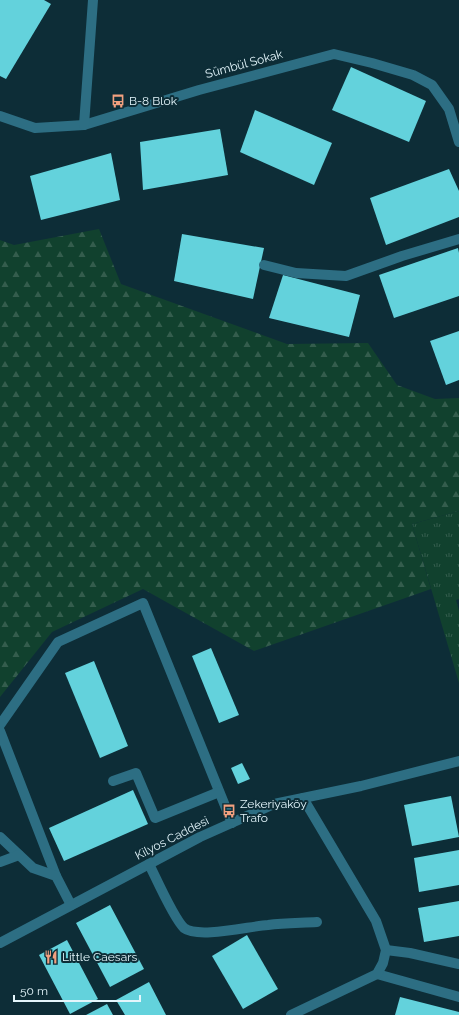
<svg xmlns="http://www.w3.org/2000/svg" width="459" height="1015" font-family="Raleway,sans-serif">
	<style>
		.grass { fill: url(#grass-tufts) }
		.forest { fill: url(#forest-firs) }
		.building { fill: #63d2dc }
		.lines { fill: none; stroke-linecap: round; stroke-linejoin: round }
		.minor { stroke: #2d6e83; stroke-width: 10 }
		.labels { text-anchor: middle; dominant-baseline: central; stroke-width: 4; stroke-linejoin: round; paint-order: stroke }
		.street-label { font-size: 12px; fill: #e4f6fc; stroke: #0d2d37 }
		.poi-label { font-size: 12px; fill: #e4f6fc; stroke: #0d2d37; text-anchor: start }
	</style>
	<defs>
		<pattern id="grass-tufts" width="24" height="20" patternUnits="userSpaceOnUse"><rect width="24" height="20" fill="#11412e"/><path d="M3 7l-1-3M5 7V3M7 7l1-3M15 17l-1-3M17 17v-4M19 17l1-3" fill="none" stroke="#345d4d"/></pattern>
		<pattern id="forest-firs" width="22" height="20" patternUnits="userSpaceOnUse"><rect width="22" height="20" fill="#11412e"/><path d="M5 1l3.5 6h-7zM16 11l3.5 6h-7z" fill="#345d4d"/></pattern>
	</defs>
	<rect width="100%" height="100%" fill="#0d2d37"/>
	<polygon class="grass" points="459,511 459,599 456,600 459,611 459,683 412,524"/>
	<polygon class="forest" points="99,229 121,284 287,344 368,343 397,385 435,399 459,398 459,511 412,524 431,589 254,651 143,589 52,632 0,697 0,240 14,245"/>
	<g class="building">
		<polygon points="0,0 44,0 51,4 6,79 0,76"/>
		<polygon points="351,67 426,101 409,142 332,110"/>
		<polygon points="255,110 332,143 314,185 240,152"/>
		<polygon points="220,129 228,175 143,190 140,142"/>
		<polygon points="111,153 120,200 41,220 30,176"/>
		<polygon points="449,169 459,191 459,217 386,245 370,198"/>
		<polygon points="182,234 264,248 253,299 174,281"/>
		<polygon points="458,248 459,253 459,296 394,318 379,275"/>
		<polygon points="283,275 360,295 349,337 269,318"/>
		<polygon points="459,331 459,380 446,385 430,341"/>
		<polygon points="211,648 239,715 219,723 192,656"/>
		<polygon points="94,661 128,746 100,758 65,673"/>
		<polygon points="242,763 250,779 238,784 231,768"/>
		<polygon points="133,790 148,824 64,861 49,828"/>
		<polygon points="451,796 459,837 412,846 404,805"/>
		<polygon points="459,850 459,885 419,892 414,858"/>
		<polygon points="459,901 459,936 424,942 418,908"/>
		<polygon points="110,905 144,969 110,987 76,923"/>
		<polygon points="247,935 278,989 243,1009 212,956"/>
		<polygon points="67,940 98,999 70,1014 39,955"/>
		<polygon points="149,982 166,1015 125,1015 116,1000"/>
		<polygon points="400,997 459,1012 459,1015 395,1015"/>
		<polygon points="107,1004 113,1015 86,1015"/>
	</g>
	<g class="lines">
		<g class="minor">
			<polyline points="0,116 35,128 84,125 199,90 334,54 372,63 413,75 432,85 449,109 459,142"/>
			<polyline points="84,125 93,0"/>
			<polyline points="264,265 296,273 346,276 402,256 459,239"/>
			<polyline points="0,725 58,642 143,603 232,823"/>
			<polyline points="0,731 56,876"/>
			<polyline points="113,781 136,773 155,818 219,792"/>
			<polyline points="0,837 33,868 56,876 71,905"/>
			<polyline points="0,862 19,855"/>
			<path d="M149 864C156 878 174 919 184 928 198 939 250 926 268 925 284 923 301 923 317 922"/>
			<polyline points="0,943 200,837 274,804 361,786 459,761"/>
			<polyline points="386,950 410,953 459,964"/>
			<polyline points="377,974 459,997"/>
			<polyline points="291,1015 377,974 383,963 386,950 376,921 303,798"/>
		</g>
	</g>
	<defs>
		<g id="bus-bare" transform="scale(1.08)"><path d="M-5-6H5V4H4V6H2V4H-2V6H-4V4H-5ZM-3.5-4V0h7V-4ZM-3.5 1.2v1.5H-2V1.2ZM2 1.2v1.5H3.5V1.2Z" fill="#f2a07f" stroke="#0d2d37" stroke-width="2.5" paint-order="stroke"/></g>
		<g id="restaurant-bare" transform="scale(1.08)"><path d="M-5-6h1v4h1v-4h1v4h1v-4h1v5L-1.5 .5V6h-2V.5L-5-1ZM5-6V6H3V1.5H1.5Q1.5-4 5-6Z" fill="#f2a07f" stroke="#0d2d37" stroke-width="2.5" paint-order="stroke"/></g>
	</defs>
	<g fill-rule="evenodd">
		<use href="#bus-bare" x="118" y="101"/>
		<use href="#bus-bare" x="229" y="811"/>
		<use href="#restaurant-bare" x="51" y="957"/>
	</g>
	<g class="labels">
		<g class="street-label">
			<text transform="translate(244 64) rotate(-15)">Sümbül Sokak</text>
			<text transform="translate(172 838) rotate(-27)">Kilyos Caddesi</text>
		</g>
		<g class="poi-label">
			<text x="129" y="101">B-8 Blok</text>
			<text x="240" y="804">Zekeriyaköy<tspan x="240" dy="14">Trafo</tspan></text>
			<text x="62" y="957">Little Caesars</text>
		</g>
	</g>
	<path d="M14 995v6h126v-6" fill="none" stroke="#e4f6fc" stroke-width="2"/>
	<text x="20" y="995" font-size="12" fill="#e4f6fc" stroke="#0d2d37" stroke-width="3" paint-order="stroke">50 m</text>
</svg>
